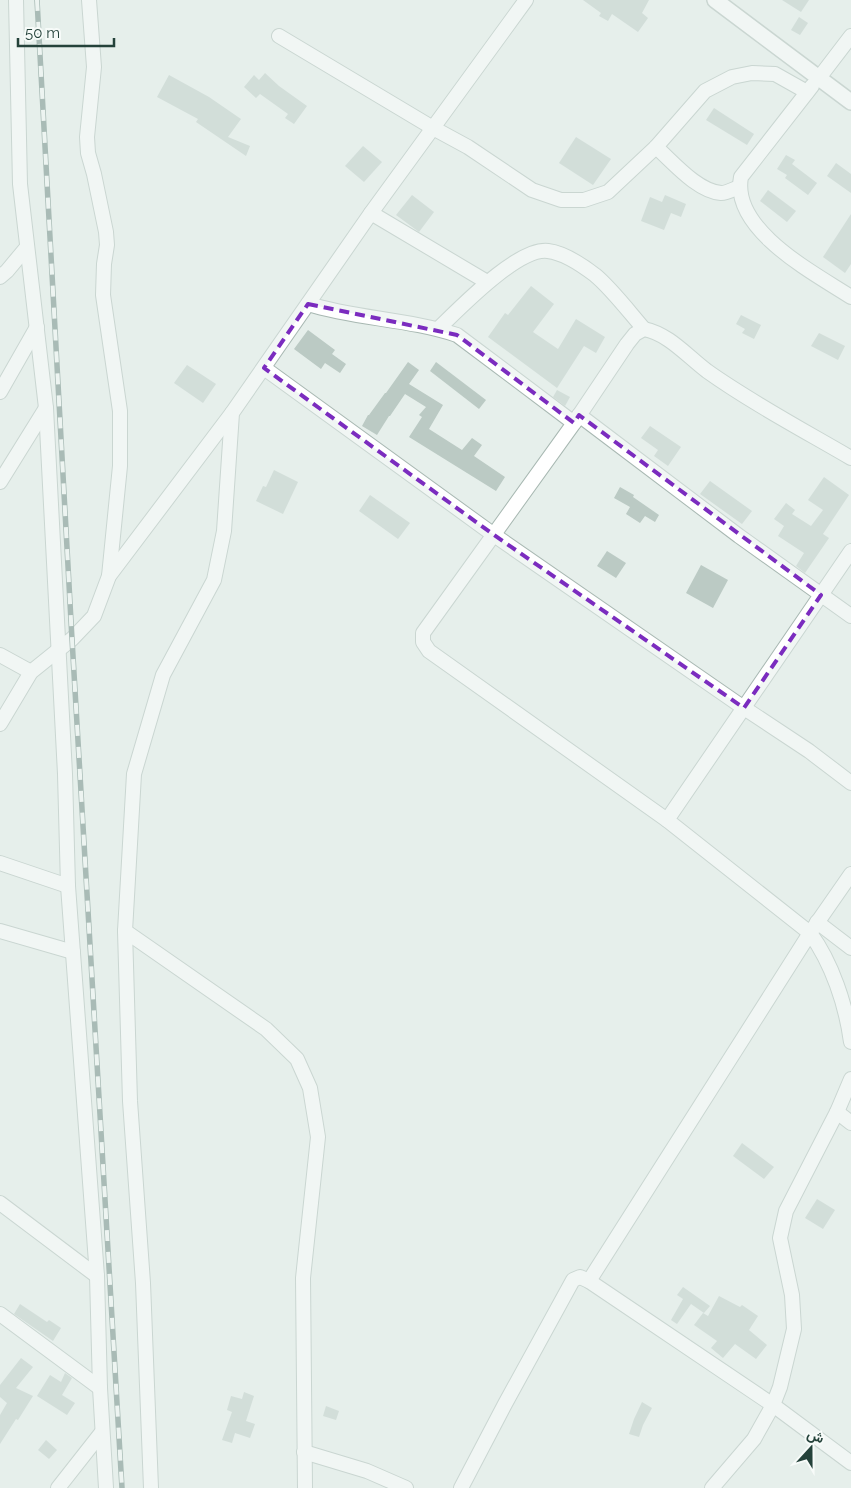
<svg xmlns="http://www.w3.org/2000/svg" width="851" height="1488" font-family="Raleway,Vazirmatn,sans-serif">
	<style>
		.building { fill: #bbcac4 }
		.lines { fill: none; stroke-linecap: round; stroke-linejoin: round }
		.minor-casing { stroke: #a8b8b2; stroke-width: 16 }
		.tertiary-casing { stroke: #a8b8b2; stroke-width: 18 }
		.minor { stroke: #fff; stroke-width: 14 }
		.tertiary { stroke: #fff; stroke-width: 15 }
		.rail-casing { stroke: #5f7d75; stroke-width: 5.5 }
		.rail { stroke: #f7fbf9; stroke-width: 4; stroke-dasharray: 11; stroke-linecap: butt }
		.marked { fill: none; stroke: #7b2cbf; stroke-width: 4; stroke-dasharray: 10 6; stroke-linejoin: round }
	</style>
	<rect width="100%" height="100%" fill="#e6efeb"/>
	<g class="building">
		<polygon points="583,0 649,0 642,13 648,18 638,32 612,14 608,21 599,16 601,13"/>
		<polygon points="782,0 809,0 801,12"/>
		<polygon points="799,17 808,23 800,35 791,30"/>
		<polygon points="265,73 279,86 307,106 294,124 285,118 288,114 260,94 256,98 244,87 254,75 259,80"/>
		<polygon points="169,75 209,97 241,119 228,137 250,146 246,156 196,122 198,119 157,97"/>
		<polygon points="714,108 754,134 747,145 706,120"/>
		<polygon points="576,137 611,159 593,185 559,163"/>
		<polygon points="363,146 382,162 364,182 345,166"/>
		<polygon points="786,155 795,160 792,164 817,183 808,195 785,178 787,175 777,169"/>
		<polygon points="836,163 851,174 851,193 827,176"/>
		<polygon points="768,190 796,211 787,222 760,201"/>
		<polygon points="412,195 434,212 419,232 396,215"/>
		<polygon points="665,195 686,204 681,217 671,213 664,230 641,221 650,197 662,202"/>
		<polygon points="851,214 851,264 845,273 823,257"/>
		<polygon points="531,286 554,304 533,332 558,349 576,319 605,337 596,353 584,346 557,388 488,337 505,313 508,315"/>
		<polygon points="741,315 761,325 754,339 742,333 745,329 736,324"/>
		<polygon points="308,330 335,350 332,354 346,364 340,373 325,363 321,369 294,349"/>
		<polygon points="819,333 845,346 838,360 811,346"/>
		<polygon points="408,362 419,370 409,384 443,405 429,429 462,450 472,438 482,445 474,456 505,477 496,491 409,437 422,417 419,415 426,407 405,394 390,416 389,416 377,435 362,426 368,415 369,415 385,393 386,393"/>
		<polygon points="436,362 486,400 479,409 430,371"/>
		<polygon points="187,365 216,384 203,403 174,383"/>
		<polygon points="557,390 570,397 565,406 553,397"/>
		<polygon points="650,426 681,447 668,466 654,456 658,450 641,438"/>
		<polygon points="274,470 298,482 283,514 256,501 263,486 266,487"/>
		<polygon points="824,477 849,495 823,534 829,538 805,573 796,566 804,553 778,536 784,526 774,519 786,503 795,510 792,514 811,526 823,510 808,500"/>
		<polygon points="710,481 752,511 742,524 700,494"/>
		<polygon points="620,487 634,495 633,497 659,515 655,522 645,516 640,523 626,514 630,507 614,498"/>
		<polygon points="370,495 410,523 398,539 359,511"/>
		<polygon points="607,551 626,563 616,578 597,566"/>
		<polygon points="701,565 728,580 713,608 686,593"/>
		<polygon points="742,1143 774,1167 764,1179 733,1156"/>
		<polygon points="817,1199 835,1210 823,1229 805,1218"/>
		<polygon points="683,1287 710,1306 704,1313 691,1304 677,1324 671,1320 683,1299 677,1295"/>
		<polygon points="719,1296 740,1307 742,1305 758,1316 749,1330 767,1345 756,1359 735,1344 723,1358 711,1348 717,1341 694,1325 703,1313 708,1316"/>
		<polygon points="20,1304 47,1322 49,1320 61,1328 53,1341 14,1314"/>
		<polygon points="21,1358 33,1367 16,1388 33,1396 18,1420 16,1419 0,1444 0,1415 7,1403 0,1397 0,1385"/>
		<polygon points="65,1373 72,1378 62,1395 75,1403 67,1415 37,1396 50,1375 61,1382"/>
		<polygon points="244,1392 254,1396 246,1421 255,1424 250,1438 235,1433 232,1443 222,1440 232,1412 227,1410 231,1396 242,1399"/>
		<polygon points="642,1402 652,1408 643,1425 639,1437 629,1434 634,1419"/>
		<polygon points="326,1406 339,1411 336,1420 323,1416"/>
		<polygon points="46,1440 57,1450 49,1459 38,1450"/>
	</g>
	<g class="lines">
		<g class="minor-casing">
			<g id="minor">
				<polyline points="16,0 20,184 46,408 65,774 68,886 97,1276 100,1388 106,1488"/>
				<polyline points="89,0 94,67 87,137 88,153 94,174 106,232 107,245 104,264 103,295 120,411 120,466 109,576"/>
				<polyline points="279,36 433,128 468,147 532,190 561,200 584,200 608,192 656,147 705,91 732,77 752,73 775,74 807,92"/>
				<polyline points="822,74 851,36"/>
				<path d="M812 86 741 177C731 230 814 273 851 297"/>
				<path d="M656 147C673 162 697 191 721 193 727 193 734 189 739 187"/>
				<polyline points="371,213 487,282"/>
				<polyline points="0,277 7,271 27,247"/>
				<path d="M308 304C357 319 409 319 457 335L574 423"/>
				<path d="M438 329C459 309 518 247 548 251 565 253 582 265 595 275 611 288 630 313 644 329"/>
				<polyline points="264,368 494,535 744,708 809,751 851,783"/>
				<polyline points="0,392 37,327"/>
				<polyline points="579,415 739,536 851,616"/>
				<polyline points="0,482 46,408"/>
				<path d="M851 551 667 820 810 933C832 963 846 1005 851 1042"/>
				<polyline points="0,655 31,672"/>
				<polyline points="0,724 31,672 72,639 94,616 109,576 232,413"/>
				<path d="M667 820 429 651 423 642V633L574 423 627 344 635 334 644 329C669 334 687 356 707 371 752 403 803 430 851 458"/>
				<polyline points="0,863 68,886"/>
				<polyline points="817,922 851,948"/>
				<polyline points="0,931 73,952"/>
				<polyline points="125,931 266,1029 297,1059 310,1088 318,1137 303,1278 305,1488"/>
				<polyline points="837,1112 851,1123"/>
				<polyline points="0,1203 97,1276"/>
				<polyline points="589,1281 810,933 851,874"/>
				<polyline points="0,1314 100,1388"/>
				<polyline points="304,1452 367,1471 406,1488"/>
				<polyline points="58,1488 102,1432"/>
				<polyline points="151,1488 143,1283 130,1101 125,931 134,774 163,675 214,580 224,531 232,413 371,213 526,0"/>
				<polyline points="461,1488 505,1404 573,1280 580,1277 589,1281 773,1405 851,1463"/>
				<polyline points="712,1488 754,1439 773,1405 780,1387 794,1329 792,1295 780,1238 786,1211 837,1112 851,1079"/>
			</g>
		</g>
		<g class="tertiary-casing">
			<polyline id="tertiary" points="715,0 851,102"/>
		</g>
		<use href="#minor" class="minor"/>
		<use href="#tertiary" class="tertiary"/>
		<g class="rail-casing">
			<polyline id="rail" points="37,0 72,639 122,1488"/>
		</g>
		<use href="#rail" class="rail"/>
	</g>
	<path d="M0 0H851V1488H0ZM308 304 457 335 574 423 579 415 821 595 744 708 494 535 264 368Z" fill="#e6efeb" fill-opacity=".55" fill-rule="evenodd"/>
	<path class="marked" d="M308 304 457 335 574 423 579 415 821 595 744 708 494 535 264 368Z"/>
	<g transform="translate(811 1448) rotate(21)" stroke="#f7fbf9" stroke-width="4" paint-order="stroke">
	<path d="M0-4L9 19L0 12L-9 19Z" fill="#24423a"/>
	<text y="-8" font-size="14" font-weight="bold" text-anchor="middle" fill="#24423a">ش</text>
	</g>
	<path d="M18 38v8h96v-8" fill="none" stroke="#24423a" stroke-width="2.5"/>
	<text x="25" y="38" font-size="15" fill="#24423a" stroke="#f7fbf9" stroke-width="4" paint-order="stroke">50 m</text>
</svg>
